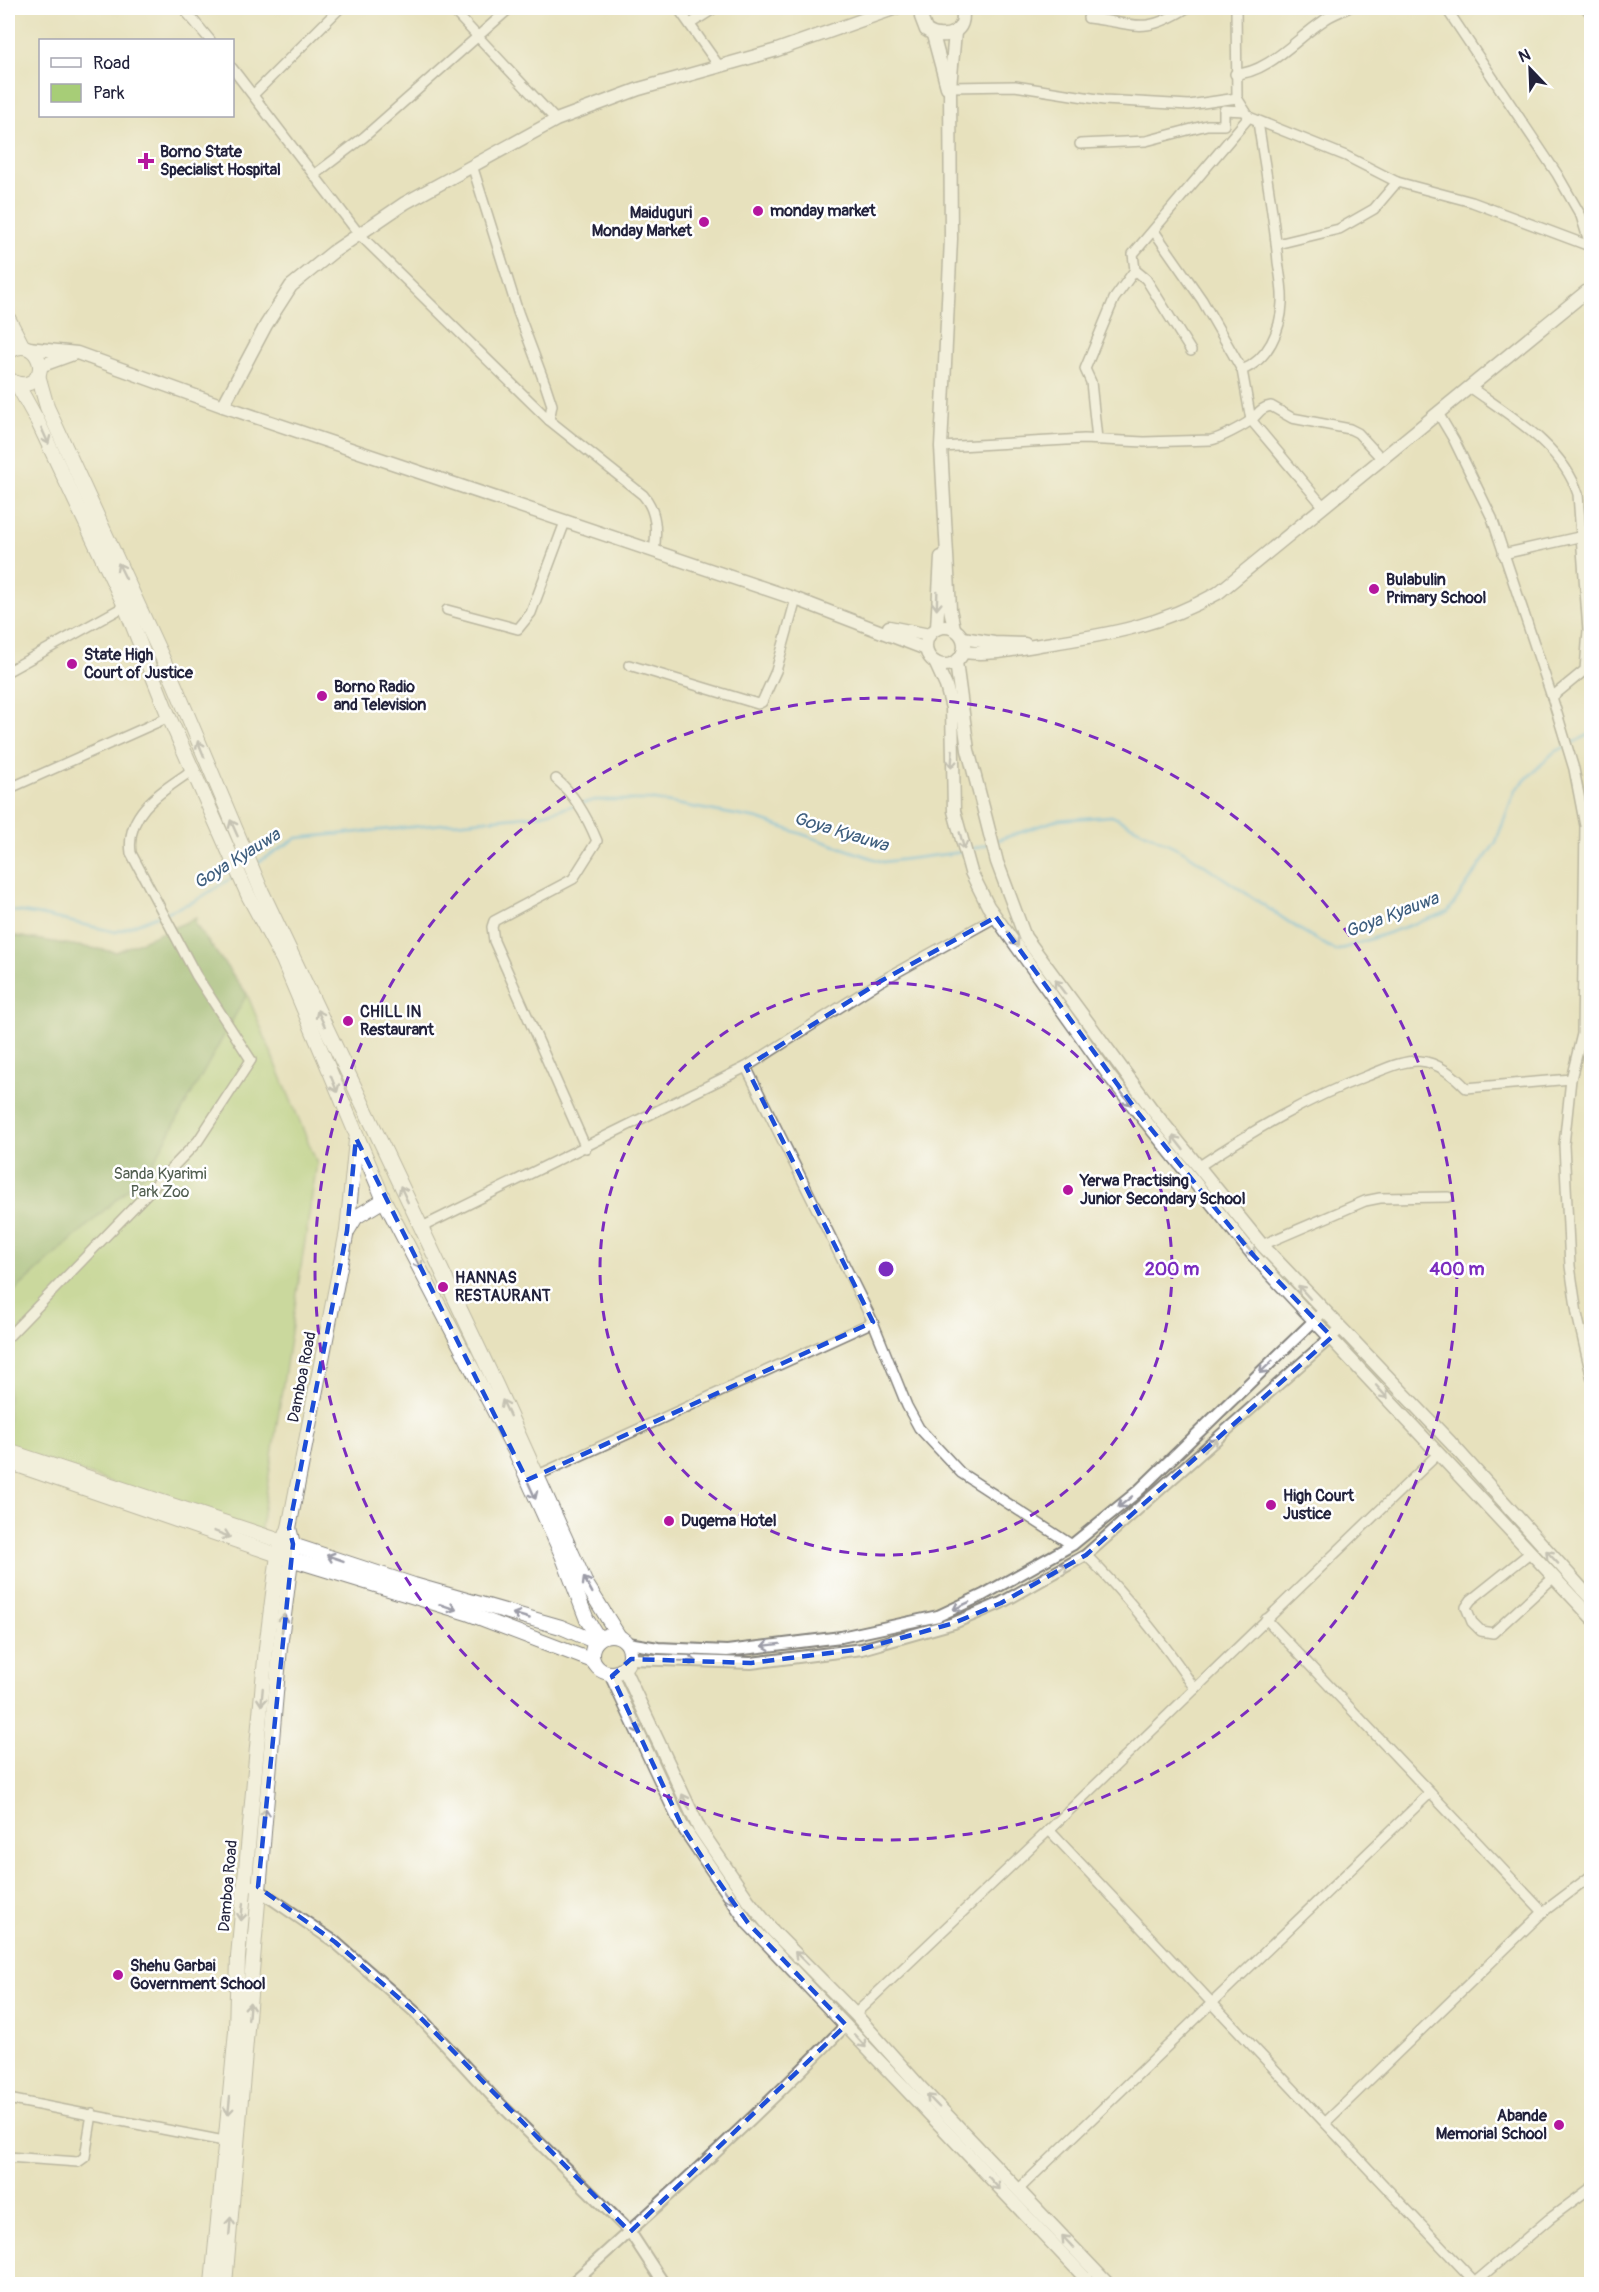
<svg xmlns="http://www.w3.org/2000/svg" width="1599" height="2292" font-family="Pangolin,sans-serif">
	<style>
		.green { fill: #a7cd77; stroke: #647859; stroke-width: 1.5 }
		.forest { fill: #85b068; stroke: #546952; stroke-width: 1.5 }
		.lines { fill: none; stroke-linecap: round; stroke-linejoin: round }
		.stream { stroke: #66b5e0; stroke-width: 3 }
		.minor-casing { stroke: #84827c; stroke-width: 12 }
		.tertiary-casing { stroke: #84827c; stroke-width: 14 }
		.secondary-casing { stroke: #84827c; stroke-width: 15 }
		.primary-casing { stroke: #84827c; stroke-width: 16 }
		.minor { stroke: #fff; stroke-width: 9 }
		.tertiary { stroke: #fff; stroke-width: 10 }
		.secondary { stroke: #fff; stroke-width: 12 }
		.primary { stroke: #fff; stroke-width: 14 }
		.oneway { stroke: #9c9ca7 }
		.marked { fill: none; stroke: #1d4ed8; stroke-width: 4.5; stroke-dasharray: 12 8; stroke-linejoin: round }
		.ring { fill: none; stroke: #7b2cbf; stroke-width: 3; stroke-dasharray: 10 8 }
		.poi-dot { fill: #b5179e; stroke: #fff; stroke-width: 2 }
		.labels { text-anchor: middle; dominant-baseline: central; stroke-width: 5; stroke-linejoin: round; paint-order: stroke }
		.poi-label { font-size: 16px; font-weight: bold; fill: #22223b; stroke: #fff; text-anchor: start }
		.park-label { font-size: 16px; fill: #515e50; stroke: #fff }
		.street-label { font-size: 16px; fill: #22223b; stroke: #fff }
		.water-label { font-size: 18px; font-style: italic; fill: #3d5d7d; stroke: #fff }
		.centre { fill: #7b2cbf; stroke: #fff; stroke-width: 3 }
		.ring-label { font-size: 18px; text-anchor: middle; font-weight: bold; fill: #7b2cbf; stroke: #fff; stroke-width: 5; stroke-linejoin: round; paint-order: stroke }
	</style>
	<rect width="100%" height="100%" fill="#fff"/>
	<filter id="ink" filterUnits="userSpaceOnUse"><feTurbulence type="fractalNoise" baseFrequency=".0167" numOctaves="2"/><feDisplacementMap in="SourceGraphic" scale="12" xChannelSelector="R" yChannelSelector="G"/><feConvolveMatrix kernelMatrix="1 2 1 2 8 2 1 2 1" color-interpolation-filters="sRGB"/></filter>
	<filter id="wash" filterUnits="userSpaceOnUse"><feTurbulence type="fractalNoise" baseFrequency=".008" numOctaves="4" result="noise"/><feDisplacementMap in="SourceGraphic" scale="24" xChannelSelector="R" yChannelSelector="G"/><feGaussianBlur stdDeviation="1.35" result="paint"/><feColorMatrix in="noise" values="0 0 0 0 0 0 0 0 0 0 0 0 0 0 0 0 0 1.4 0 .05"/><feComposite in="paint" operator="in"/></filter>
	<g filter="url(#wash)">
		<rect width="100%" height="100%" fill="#e7e1bd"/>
		<polygon class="green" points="194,924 247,994 317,1163 260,1534 8,1447 8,935 116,952"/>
		<polygon class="forest" points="196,918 195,924 247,994 149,1170 8,1297 8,935 116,952"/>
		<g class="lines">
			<g class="stream">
				<polyline points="995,841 1057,820 1112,816 1185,852 1299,929 1336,951 1448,912 1496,842 1515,790 1553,753 1592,733"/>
				<polyline points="969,850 988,844"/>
				<polyline points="255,864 297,838 538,815 595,800 654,800 758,819 883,862 963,852"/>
				<polyline points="8,910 41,915 116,932 195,901 236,875"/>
			</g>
		</g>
	</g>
	<g filter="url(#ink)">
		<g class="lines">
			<g class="minor-casing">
				<g id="minor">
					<polyline points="183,8 210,40"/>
					<polyline points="451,8 556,120"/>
					<polyline points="678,8 719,66"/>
					<polyline points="1236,8 1237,98 1249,117 1346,156 1397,182 1472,202 1592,247"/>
					<polyline points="1446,8 1557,174 1581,216 1590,245"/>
					<polyline points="1586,8 1592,15"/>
					<path d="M1088 18C1135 23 1142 36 1187 8"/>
					<polyline points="690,24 715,8"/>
					<path d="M232 68 359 234 549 420 643 495C657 511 657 531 654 552"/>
					<path d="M1235 74C1267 74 1297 38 1323 21 1330 15 1340 12 1348 8"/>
					<polyline points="950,87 1015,86 1104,100 1189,105 1237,98"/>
					<polyline points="254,94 340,8"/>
					<path d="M1258 122C1265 168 1274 215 1278 262 1280 275 1283 290 1282 303 1281 330 1268 360 1242 370L1251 420 1324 507"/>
					<polyline points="1080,144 1146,141 1207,125 1224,125 1224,110 1245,111"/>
					<polyline points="472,165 518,312 545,384 552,405 549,420"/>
					<polyline points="314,175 364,137 510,8"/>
					<polyline points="1154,231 1202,300 1242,370"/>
					<polyline points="1277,244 1339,229 1374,209 1397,182"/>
					<polyline points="1191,351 1146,279 1135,270 1133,254 1249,117"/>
					<path d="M1470 387C1510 416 1562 445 1578 494L1588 631 1585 670 1552 697"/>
					<polyline points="1438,413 1454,440 1492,518 1552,697 1574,769 1585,826 1582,1034 1571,1079 1564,1145 1570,1266 1577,1314 1592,1379"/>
					<polyline points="1097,439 1091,382 1085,369 1114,299 1135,270"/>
					<path d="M941 447 1084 439 1144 442 1211 440C1219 439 1245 425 1251 420 1259 414 1259 408 1271 406L1292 418 1350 429 1358 433 1382 459"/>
					<polyline points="1503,554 1592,534"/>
					<polyline points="447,610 518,629 531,613 565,522"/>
					<polyline points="629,665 758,704 762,702 776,671 796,599"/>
					<polyline points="8,671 125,606"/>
					<path d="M556 779C575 795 588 819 597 841L573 879 494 921 492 927 494 941 586 1148"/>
					<polyline points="8,789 169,717"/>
					<polyline points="746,1067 873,1322 907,1406 919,1428 961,1473 1072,1545"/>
					<path d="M1198 1167C1252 1131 1306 1099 1367 1076 1383 1070 1402 1060 1420 1061 1437 1062 1455 1076 1466 1088L1571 1079"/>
					<polyline points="420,1228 746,1067 881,981 996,917"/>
					<polyline points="1262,1245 1365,1201 1380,1198 1448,1197"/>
					<path d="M8 1337 198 1141 251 1060 196 975 131 853C125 811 164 790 194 769"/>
					<polyline points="538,1475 873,1322"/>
					<polyline points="1531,1552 1471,1600 1466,1607 1472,1622 1481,1631 1493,1633 1554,1577"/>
					<path d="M1086 1555C1128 1597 1162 1640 1195 1689"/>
					<polyline points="1266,1619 1543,1912"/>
					<polyline points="1049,1830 1475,2282"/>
					<polyline points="855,2014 1049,1830 1439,1453"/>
					<polyline points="8,2099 229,2142"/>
					<polyline points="1326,2122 1543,1912 1592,1875"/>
					<polyline points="8,2157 78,2162 85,2157 92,2114"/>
					<polyline points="1018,2190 1430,1793"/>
					<polyline points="1473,2284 1549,2219 1592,2187"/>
				</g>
			</g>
			<g class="tertiary-casing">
				<g id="tertiary">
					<polyline points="628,1643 658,1648 727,1651 841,1637 938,1616 983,1595 1072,1545 1137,1492 1323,1312"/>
					<polyline points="630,1659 751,1663 862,1649 954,1623 1001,1603 1086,1555 1337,1332"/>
					<polyline points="253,1886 335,1942 416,2013 494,2098 630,2232 664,2284"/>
					<path d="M571 2284C664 2200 758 2116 846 2025"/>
				</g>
			</g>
			<g class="secondary-casing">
				<g id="secondary">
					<path d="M922 8 921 17 926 30C944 43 970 31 961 8"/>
					<polyline points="933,35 947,87"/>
					<polyline points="28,348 77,353 223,406 796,599 926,649"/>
					<polyline points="40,366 73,354"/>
					<polyline points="223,406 266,325 291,286 333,252 405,203 556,120 639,89 777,50 896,8"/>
					<circle cx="945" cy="646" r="19"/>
					<polyline points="889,627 929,635"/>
					<polyline points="937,628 941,557"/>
					<polyline points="954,628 950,609 941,447 951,239 950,87 955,32"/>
					<polyline points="963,638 994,643 1025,644"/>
					<path d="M964 652C993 656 1018 648 1046 644 1112 634 1159 626 1218 593L1592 287"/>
					<polyline points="935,662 946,686 952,708 954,811 971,872 988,906 1110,1077 1254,1256 1592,1618"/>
					<polyline points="956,662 968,750 983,807 997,862 1025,937 1151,1108 1262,1245 1450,1442 1592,1600"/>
					<polyline points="624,1669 699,1828 748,1900 773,1931 855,2014 923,2090 1108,2284"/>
					<polyline points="610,1673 681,1824 748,1923 1091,2284"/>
				</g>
			</g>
			<g class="primary-casing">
				<g id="primary">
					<polyline points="8,318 23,347"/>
					<path d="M8 353C34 331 55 377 26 384 18 385 13 383 8 378"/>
					<polyline points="38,375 47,407 174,683 262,892 497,1387 585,1582 618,1635"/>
					<polyline points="17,384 38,422 125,606 169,717 249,897 283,960 384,1200 515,1451 562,1555 587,1620 599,1639"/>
					<polyline points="348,1230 356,1217 384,1200"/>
					<polyline points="8,1451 414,1585 561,1627 596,1642"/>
					<polyline points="8,1462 278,1555 467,1613 593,1661"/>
					<circle cx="611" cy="1654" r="19"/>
					<polyline points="212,2284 236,2031 238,1957 266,1648 278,1555 289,1528 347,1231 356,1140"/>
					<polyline points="225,2284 280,1647 293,1544 289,1528"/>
				</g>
			</g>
			<use href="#minor" class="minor"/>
			<use href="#tertiary" class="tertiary"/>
			<use href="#secondary" class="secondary"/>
			<use href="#primary" class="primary"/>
		</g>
		<defs><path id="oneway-shaft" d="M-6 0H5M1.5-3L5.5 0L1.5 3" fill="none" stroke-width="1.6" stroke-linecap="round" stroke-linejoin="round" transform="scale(1.5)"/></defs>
		<g class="oneway">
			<use href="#oneway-shaft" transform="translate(45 436) rotate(66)"/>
			<use href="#oneway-shaft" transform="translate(122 571) rotate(-116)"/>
			<use href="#oneway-shaft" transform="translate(937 601) rotate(92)"/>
			<use href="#oneway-shaft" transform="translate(201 749) rotate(-112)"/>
			<use href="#oneway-shaft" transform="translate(952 759) rotate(94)"/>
			<use href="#oneway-shaft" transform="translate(234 828) rotate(-114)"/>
			<use href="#oneway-shaft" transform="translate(962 841) rotate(75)"/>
			<use href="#oneway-shaft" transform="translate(1013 939) rotate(54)"/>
			<use href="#oneway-shaft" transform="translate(1060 987) rotate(-127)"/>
			<use href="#oneway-shaft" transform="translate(321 1018) rotate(-115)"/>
			<use href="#oneway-shaft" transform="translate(334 1084) rotate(68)"/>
			<use href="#oneway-shaft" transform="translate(1126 1098) rotate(52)"/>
			<use href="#oneway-shaft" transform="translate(1178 1143) rotate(-128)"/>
			<use href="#oneway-shaft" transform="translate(404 1194) rotate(-115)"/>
			<use href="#oneway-shaft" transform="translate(1249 1249) rotate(50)"/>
			<use href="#oneway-shaft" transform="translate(417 1261) rotate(62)"/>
			<use href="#oneway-shaft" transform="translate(1304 1292) rotate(-132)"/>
			<use href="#oneway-shaft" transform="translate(1266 1367) rotate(136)"/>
			<use href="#oneway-shaft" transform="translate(1382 1392) rotate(48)"/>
			<use href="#oneway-shaft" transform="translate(506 1408) rotate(-115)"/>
			<use href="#oneway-shaft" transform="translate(1211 1445) rotate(-42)"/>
			<use href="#oneway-shaft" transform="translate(532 1491) rotate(66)"/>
			<use href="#oneway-shaft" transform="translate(1125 1502) rotate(141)"/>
			<use href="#oneway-shaft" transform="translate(222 1534) rotate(20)"/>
			<use href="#oneway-shaft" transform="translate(1552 1557) rotate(-133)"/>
			<use href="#oneway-shaft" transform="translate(335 1558) rotate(-161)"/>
			<use href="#oneway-shaft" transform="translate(1061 1569) rotate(-29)"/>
			<use href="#oneway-shaft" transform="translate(588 1585) rotate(-119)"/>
			<use href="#oneway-shaft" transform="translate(961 1606) rotate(155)"/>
			<use href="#oneway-shaft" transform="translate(448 1607) rotate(18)"/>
			<use href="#oneway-shaft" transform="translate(521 1616) rotate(-164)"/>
			<use href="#oneway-shaft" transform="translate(283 1623) rotate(-83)"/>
			<use href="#oneway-shaft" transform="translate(882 1643) rotate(-16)"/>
			<use href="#oneway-shaft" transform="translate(771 1645) rotate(173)"/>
			<use href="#oneway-shaft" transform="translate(688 1661) rotate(1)"/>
			<use href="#oneway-shaft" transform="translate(262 1697) rotate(95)"/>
			<use href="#oneway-shaft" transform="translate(636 1726) rotate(66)"/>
			<use href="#oneway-shaft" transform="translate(686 1802) rotate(-117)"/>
			<use href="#oneway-shaft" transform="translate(265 1817) rotate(-84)"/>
			<use href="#oneway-shaft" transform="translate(729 1896) rotate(55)"/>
			<use href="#oneway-shaft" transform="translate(242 1912) rotate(96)"/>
			<use href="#oneway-shaft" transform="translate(801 1958) rotate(-135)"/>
			<use href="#oneway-shaft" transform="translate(249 2011) rotate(-85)"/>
			<use href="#oneway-shaft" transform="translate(860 2041) rotate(48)"/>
			<use href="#oneway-shaft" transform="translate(933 2101) rotate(-134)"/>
			<use href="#oneway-shaft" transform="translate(229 2106) rotate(96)"/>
			<use href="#oneway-shaft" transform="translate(994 2183) rotate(48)"/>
			<use href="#oneway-shaft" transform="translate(230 2226) rotate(-85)"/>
			<use href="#oneway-shaft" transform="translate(1068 2242) rotate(-133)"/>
		</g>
	</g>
	<path d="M0 0H1599V2292H0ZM996 917 1139 1114 1254 1256 1332 1337 1086 1555 1001 1603 954 1623 862 1649 751 1663 631 1659 612 1676 681 1824 709 1868 748 1923 846 2025 630 2232 416 2013 335 1942 258 1887 293 1544 289 1528 347 1231 356 1138 527 1480 873 1322 746 1067 881 981Z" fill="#e7e1bd" fill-opacity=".55" fill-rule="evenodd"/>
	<path class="marked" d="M996 917 1139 1114 1254 1256 1332 1337 1086 1555 1001 1603 954 1623 862 1649 751 1663 631 1659 612 1676 681 1824 709 1868 748 1923 846 2025 630 2232 416 2013 335 1942 258 1887 293 1544 289 1528 347 1231 356 1138 527 1480 873 1322 746 1067 881 981Z"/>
	<g class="ring">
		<circle cx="886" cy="1269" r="286"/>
		<circle cx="886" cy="1269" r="571"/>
	</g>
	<g class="poi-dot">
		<path d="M143 152h6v6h6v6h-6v6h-6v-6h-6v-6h6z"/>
		<circle cx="758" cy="211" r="6"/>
		<circle cx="704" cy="222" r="6"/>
		<circle cx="1374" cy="589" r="6"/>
		<circle cx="72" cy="664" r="6"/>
		<circle cx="322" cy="696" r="6"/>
		<circle cx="348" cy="1021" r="6"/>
		<circle cx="1068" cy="1190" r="6"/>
		<circle cx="443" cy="1287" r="6"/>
		<circle cx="1271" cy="1505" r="6"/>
		<circle cx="669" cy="1521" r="6"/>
		<circle cx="118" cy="1975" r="6"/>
		<circle cx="1559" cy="2125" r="6"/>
	</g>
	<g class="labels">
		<g class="poi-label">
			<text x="160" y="152">Borno State<tspan x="160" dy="18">Specialist Hospital</tspan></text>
			<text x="770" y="211">monday market</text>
			<text x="692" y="213" text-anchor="end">Maiduguri<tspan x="692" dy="18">Monday Market</tspan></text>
			<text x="1386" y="580">Bulabulin<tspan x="1386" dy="18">Primary School</tspan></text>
			<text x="84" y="655">State High<tspan x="84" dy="18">Court of Justice</tspan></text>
			<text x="334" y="687">Borno Radio<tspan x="334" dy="18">and Television</tspan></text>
			<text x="360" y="1012">CHILL IN<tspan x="360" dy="18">Restaurant</tspan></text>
			<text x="1080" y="1181">Yerwa Practising<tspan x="1080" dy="18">Junior Secondary School</tspan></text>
			<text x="455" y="1278">HANNAS<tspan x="455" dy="18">RESTAURANT</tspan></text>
			<text x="1283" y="1496">High Court<tspan x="1283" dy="18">Justice</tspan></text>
			<text x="681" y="1521">Dugema Hotel</text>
			<text x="130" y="1966">Shehu Garbai<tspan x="130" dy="18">Government School</tspan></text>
			<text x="1547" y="2116" text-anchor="end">Abande<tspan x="1547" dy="18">Memorial School</tspan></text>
		</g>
		<g class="park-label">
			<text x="160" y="1174">Sanda Kyarimi<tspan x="160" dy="18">Park Zoo</tspan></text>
		</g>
		<g class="street-label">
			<text transform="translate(302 1377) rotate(-79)">Damboa Road</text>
			<text transform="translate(228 1886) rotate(-85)">Damboa Road</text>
		</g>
		<g class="water-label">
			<text transform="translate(841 832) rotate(17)">Goya Kyauwa</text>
			<text transform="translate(237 859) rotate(-32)">Goya Kyauwa</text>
			<text transform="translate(1392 915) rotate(-21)">Goya Kyauwa</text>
		</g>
	</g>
	<circle cx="886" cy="1269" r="9" class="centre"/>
	<g class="ring-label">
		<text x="1172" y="1275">200 m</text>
		<text x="1457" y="1275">400 m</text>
	</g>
	<rect width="1599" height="2292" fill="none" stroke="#fff" stroke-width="30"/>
	<rect x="39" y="39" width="195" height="78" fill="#ffffff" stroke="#a7a7b1" stroke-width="1.5"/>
	<rect x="51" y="58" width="30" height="9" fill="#ffffff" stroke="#a7a7b1" stroke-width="1.5"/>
	<text x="93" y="69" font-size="18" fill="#22223b">Road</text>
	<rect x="51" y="84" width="30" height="18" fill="#a7cd77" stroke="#a7a7b1" stroke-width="1.5"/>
	<text x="93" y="99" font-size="18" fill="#22223b">Park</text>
	<g transform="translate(1530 69) rotate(337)" stroke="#ffffff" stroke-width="4.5" paint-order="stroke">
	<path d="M0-4.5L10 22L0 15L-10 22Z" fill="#22223b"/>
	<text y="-9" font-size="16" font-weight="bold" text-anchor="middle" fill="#22223b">N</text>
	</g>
</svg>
